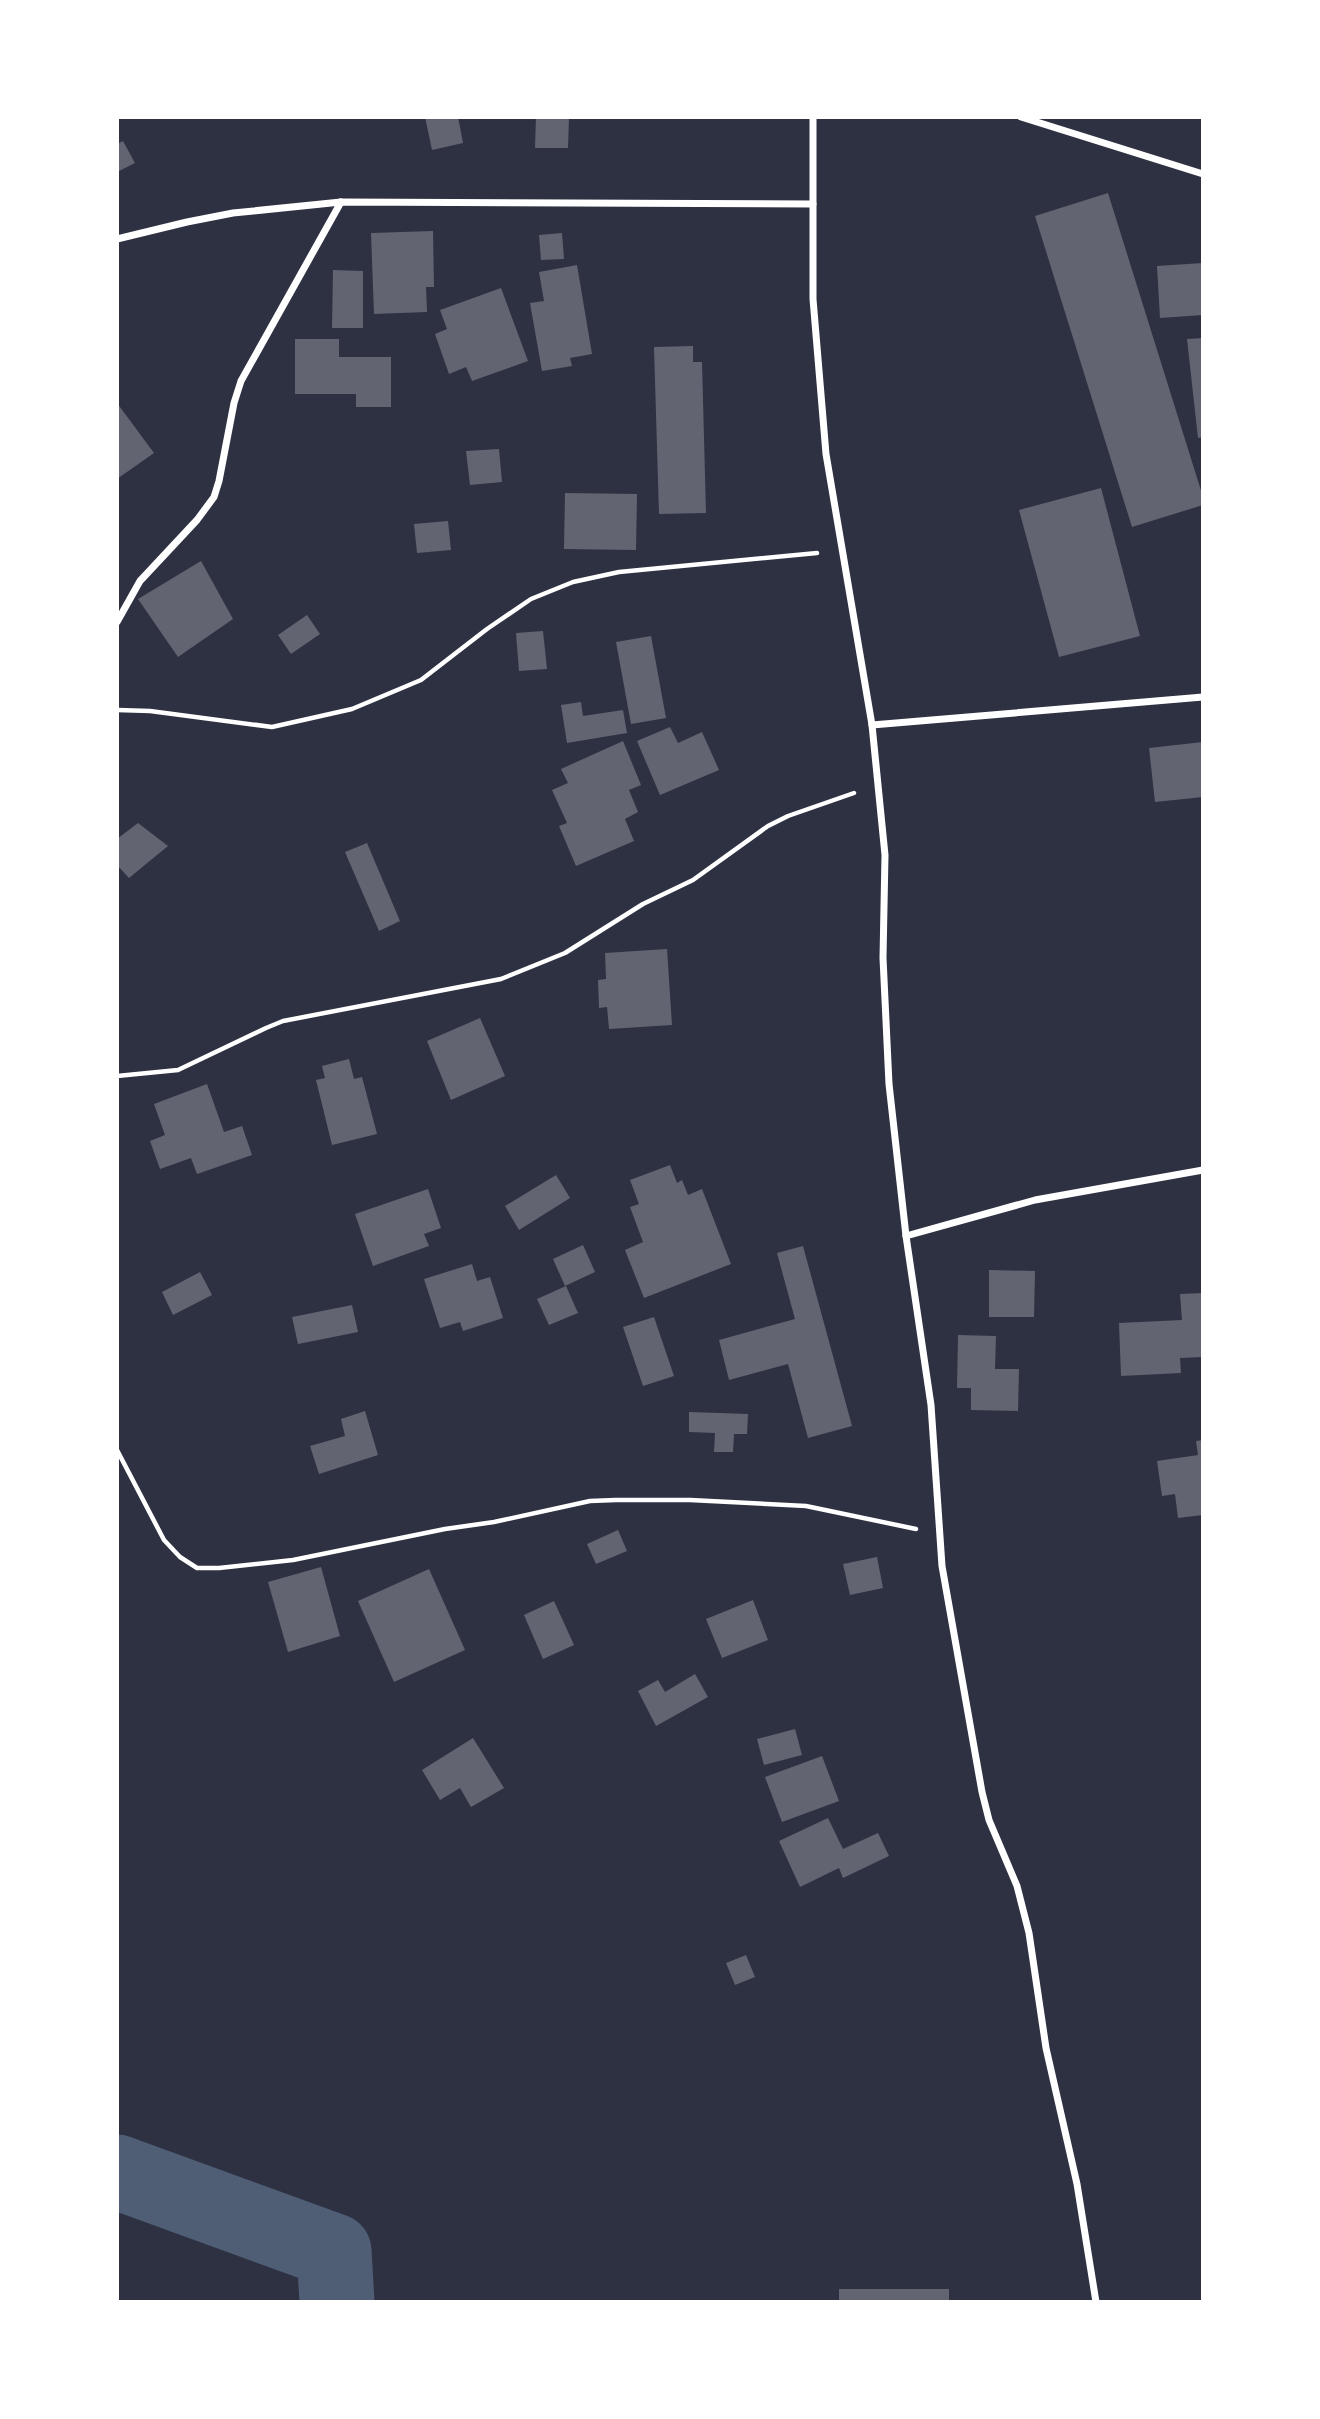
<svg xmlns="http://www.w3.org/2000/svg" width="1320" height="2419" font-family="Barlow,sans-serif">
	<style>
		.lines { fill: none; stroke-linecap: round; stroke-linejoin: round }
		.river { stroke: #4f5d75; stroke-width: 75 }
		.building { fill: #626471 }
		.path { stroke: #fff; stroke-width: 4.5 }
		.minor { stroke: #fff; stroke-width: 7 }
	</style>
	<rect width="100%" height="100%" fill="#2d3142"/>
	<g class="lines">
		<polyline class="river" points="117,2172 334,2251 337,2302"/>
	</g>
	<g class="building">
		<polygon points="425,117 458,117 463,143 432,150"/>
		<polygon points="536,117 569,117 568,148 535,148"/>
		<polygon points="123,141 135,163 117,172 117,144"/>
		<polygon points="1108,193 1203,497 1203,505 1132,527 1035,216"/>
		<polygon points="433,231 434,287 426,287 427,312 374,314 371,233"/>
		<polygon points="562,233 564,259 541,260 539,235"/>
		<polygon points="1203,263 1203,315 1160,318 1157,266"/>
		<polygon points="577,265 592,354 570,358 572,366 542,371 530,303 544,301 539,272"/>
		<polygon points="333,270 363,271 363,328 332,328"/>
		<polygon points="501,288 528,361 472,381 466,367 449,374 435,334 447,329 440,310"/>
		<polygon points="1203,338 1203,437 1198,438 1187,339"/>
		<polygon points="295,339 339,339 339,357 391,357 391,407 356,407 356,394 295,394"/>
		<polygon points="693,346 693,362 702,362 706,513 659,514 654,347"/>
		<polygon points="117,403 154,453 117,479"/>
		<polygon points="499,449 502,482 470,485 466,451"/>
		<polygon points="1101,488 1140,636 1059,657 1019,510"/>
		<polygon points="565,493 637,494 636,550 564,549"/>
		<polygon points="448,521 451,550 417,553 414,524"/>
		<polygon points="201,561 233,619 178,657 138,599"/>
		<polygon points="307,615 320,634 291,654 278,635"/>
		<polygon points="543,631 547,669 519,671 516,633"/>
		<polygon points="651,636 666,718 631,724 616,642"/>
		<polygon points="581,702 583,716 623,710 627,733 567,743 561,705"/>
		<polygon points="670,727 678,743 702,732 719,770 660,795 637,741"/>
		<polygon points="623,741 641,785 629,790 638,812 625,819 634,841 576,866 559,826 567,823 552,790 568,783 561,769"/>
		<polygon points="1203,742 1203,797 1155,802 1149,748"/>
		<polygon points="138,823 168,846 129,878 117,865 117,839"/>
		<polygon points="367,843 400,921 379,931 345,852"/>
		<polygon points="667,949 672,1025 609,1029 607,1007 599,1008 598,980 606,979 605,953"/>
		<polygon points="480,1018 505,1076 451,1100 427,1041"/>
		<polygon points="349,1059 354,1079 362,1077 377,1134 332,1145 316,1080 325,1078 322,1066"/>
		<polygon points="207,1084 224,1132 242,1126 252,1155 197,1174 191,1158 160,1169 150,1141 165,1135 154,1104"/>
		<polygon points="670,1165 677,1183 682,1180 688,1195 702,1189 731,1264 644,1298 625,1250 643,1242 630,1207 639,1204 630,1180"/>
		<polygon points="556,1175 570,1198 519,1230 505,1206"/>
		<polygon points="428,1189 441,1228 424,1234 429,1246 373,1266 355,1214"/>
		<polygon points="583,1245 595,1272 565,1286 553,1259"/>
		<polygon points="803,1246 852,1426 808,1438 788,1364 729,1380 719,1340 795,1319 777,1253"/>
		<polygon points="472,1264 477,1281 490,1277 503,1318 463,1331 460,1322 440,1328 424,1279"/>
		<polygon points="989,1270 1035,1271 1034,1317 989,1317"/>
		<polygon points="200,1272 212,1295 173,1315 162,1292"/>
		<polygon points="566,1286 578,1313 549,1325 537,1299"/>
		<polygon points="1203,1293 1203,1357 1180,1358 1181,1373 1121,1376 1119,1323 1182,1320 1180,1294"/>
		<polygon points="352,1305 358,1332 298,1344 292,1317"/>
		<polygon points="654,1317 674,1376 643,1386 623,1327"/>
		<polygon points="958,1335 996,1336 995,1369 1019,1369 1018,1411 971,1410 971,1388 957,1388"/>
		<polygon points="365,1411 378,1455 319,1474 310,1446 345,1436 341,1419"/>
		<polygon points="689,1412 748,1414 747,1434 734,1434 733,1452 714,1452 715,1433 689,1432"/>
		<polygon points="1203,1440 1203,1515 1178,1518 1175,1494 1162,1496 1157,1461 1198,1455 1196,1441"/>
		<polygon points="618,1530 627,1551 596,1564 587,1544"/>
		<polygon points="877,1557 883,1588 850,1595 843,1564"/>
		<polygon points="321,1567 340,1636 288,1652 268,1582"/>
		<polygon points="429,1569 465,1650 394,1682 358,1601"/>
		<polygon points="753,1600 768,1640 722,1658 706,1619"/>
		<polygon points="554,1601 574,1645 543,1659 524,1615"/>
		<polygon points="695,1674 708,1697 656,1726 638,1691 658,1680 665,1692"/>
		<polygon points="795,1729 802,1755 764,1765 757,1739"/>
		<polygon points="473,1738 504,1788 471,1807 460,1788 440,1800 422,1770"/>
		<polygon points="822,1756 839,1801 782,1822 765,1777"/>
		<polygon points="828,1818 843,1849 878,1833 889,1856 843,1878 839,1868 800,1887 779,1841"/>
		<polygon points="746,1955 755,1977 735,1985 726,1963"/>
		<rect x="839" y="2289" width="110" height="13"/>
	</g>
	<g class="lines">
		<g class="path">
			<polyline points="117,710 150,711 272,727 352,709 421,680 487,629 531,599 573,582 619,572 817,553"/>
			<polyline points="117,1076 178,1070 266,1028 283,1021 501,979 565,953 643,904 693,880 768,826 788,816 854,793"/>
			<polyline points="117,1450 164,1540 180,1557 197,1568 219,1568 293,1560 445,1529 494,1522 590,1501 616,1500 690,1500 806,1506 916,1529"/>
		</g>
		<g class="minor">
			<polyline points="813,117 813,299 826,454 872,725 885,855 883,958 889,1084 906,1236 931,1405 942,1566 982,1792 989,1820 1017,1886 1029,1933 1046,2048 1077,2184 1096,2302"/>
			<polyline points="1021,117 1203,174"/>
			<polyline points="117,239 187,222 233,213 341,202 813,204"/>
			<polyline points="117,622 140,581 197,520 214,497 219,481 234,403 241,381 341,202"/>
			<polyline points="872,725 1203,697"/>
			<polyline points="906,1236 1035,1200 1203,1170"/>
		</g>
	</g>
	<rect width="1320" height="2419" fill="none" stroke="#ffffff" stroke-width="238"/>
</svg>
